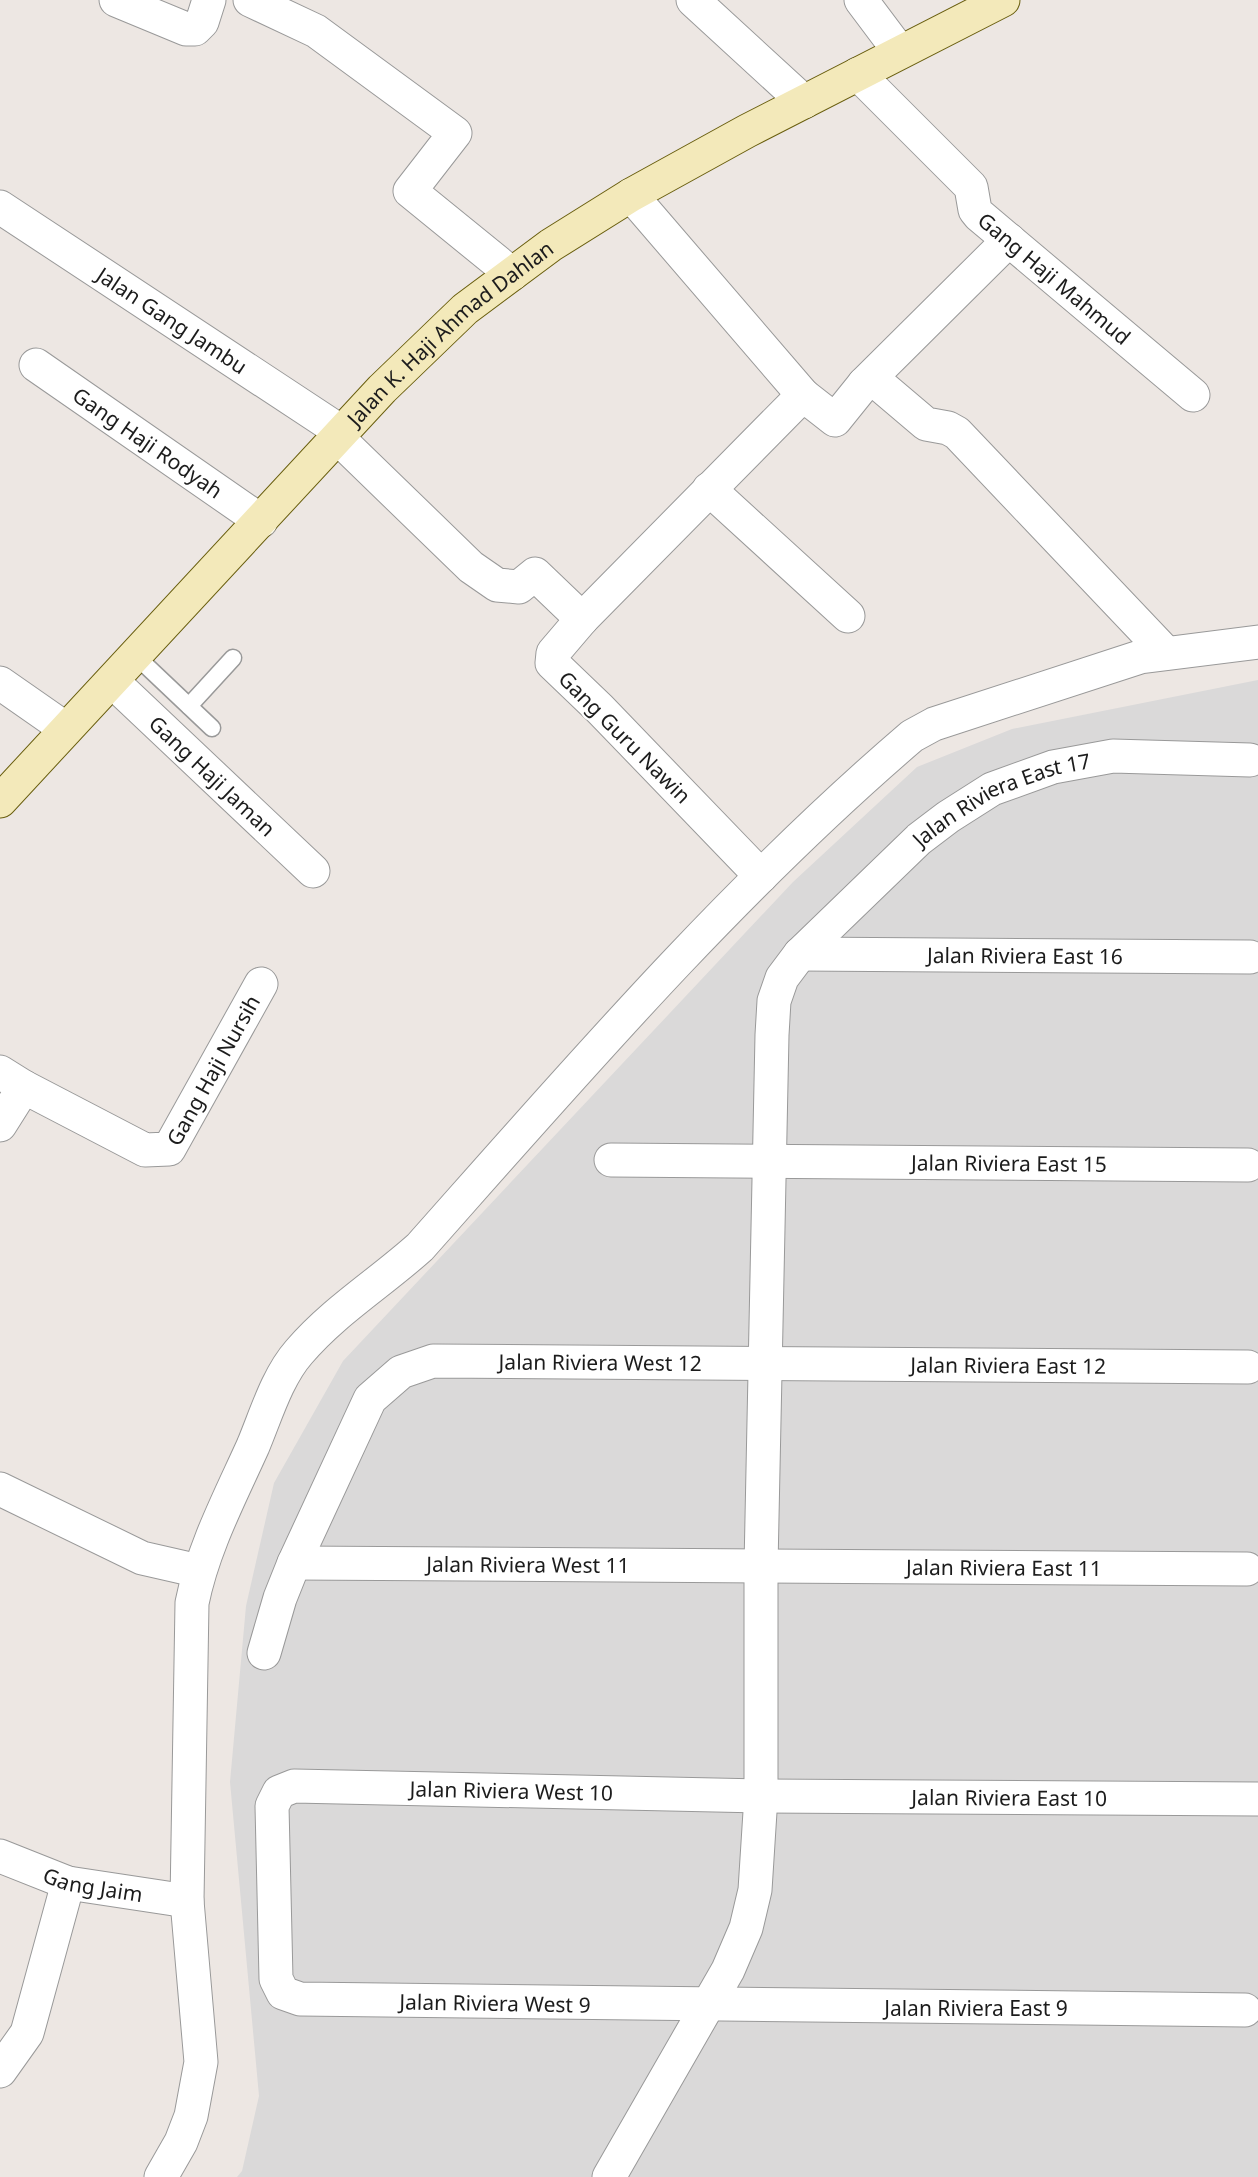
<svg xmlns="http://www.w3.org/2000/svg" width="1258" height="2177" font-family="'Noto Sans',sans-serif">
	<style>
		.residential { fill: #dad9d9 }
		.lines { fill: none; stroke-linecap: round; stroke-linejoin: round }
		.service-casing { stroke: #999; stroke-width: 19 }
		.minor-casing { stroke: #999; stroke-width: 35 }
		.secondary-casing { stroke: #695e0e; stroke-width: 35 }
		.service { stroke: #fff; stroke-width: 16 }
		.minor { stroke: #fff; stroke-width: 33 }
		.secondary { stroke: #f3e9ba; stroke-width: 33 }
		.labels { text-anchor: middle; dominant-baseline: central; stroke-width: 4.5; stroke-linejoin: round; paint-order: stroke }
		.street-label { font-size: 21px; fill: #1c1c1c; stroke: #fff }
	</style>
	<rect width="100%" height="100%" fill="#ede7e3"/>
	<polygon class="residential" points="1258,680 1258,2177 237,2177 242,2171 259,2096 230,1782 246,1606 274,1483 343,1361 793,882 917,767 1012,729"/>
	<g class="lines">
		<g class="service-casing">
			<g id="service">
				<polyline points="136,656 212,728"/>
				<polyline points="189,706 233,658"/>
			</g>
		</g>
		<g class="minor-casing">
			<g id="minor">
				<polyline points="116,0 186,29 195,29 202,22 209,0"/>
				<polyline points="250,0 316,31 455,133 410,191 512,274"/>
				<polyline points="693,0 804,102"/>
				<polyline points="861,0 900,52"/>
				<path id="s1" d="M858 74 971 187 975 210 979 215 1193 395"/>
				<polyline points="631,195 803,395"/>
				<path id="s2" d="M0 207 343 433"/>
				<path id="s3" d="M36 365 261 521"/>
				<polyline points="864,384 1009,240"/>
				<polyline points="338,438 471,567 497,585 519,587 535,574 582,619"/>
				<polyline points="709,489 848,616"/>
				<path id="s4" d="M112 681 313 871"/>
				<polyline points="0,683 66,729"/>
				<polyline points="761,876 600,709 552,663 553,653 582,619 803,395 835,420 864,384 871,381 880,385 926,424 948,428 957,433 1166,653"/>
				<path id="s5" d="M800 954 1250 957"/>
				<path id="s6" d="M0 1072 24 1087 145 1150 169 1149 261 984"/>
				<polyline points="0,1125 24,1087"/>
				<path id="s7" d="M611 1160 1248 1165"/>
				<polyline points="0,1489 142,1558 199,1571"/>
				<path id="s8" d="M294 1563 1247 1569"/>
				<path id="s9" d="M264 1653 280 1598 294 1563 370 1399 401 1372 433 1361 1248 1367"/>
				<path id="s10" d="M0 1856 68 1883 187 1901"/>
				<path id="s11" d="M1245 2010 300 1999 283 1993 276 1979 272 1806 279 1792 294 1786 761 1796 1258 1799"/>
				<polyline points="0,2071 27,2033 68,1883"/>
				<path d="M161 2177 181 2142 191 2116 201 2062 187 1901 192 1603C203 1548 230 1497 253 1446 266 1415 277 1377 299 1352 334 1311 380 1283 420 1247 577 1070 732 890 912 736L934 724 1140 657 1258 642"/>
				<path id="s12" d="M609 2177 728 1970 746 1928 755 1890 761 1796V1566L772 1035 774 1001 782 978 800 954 919 839 948 817 992 789 1053 767 1113 756 1250 760"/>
			</g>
		</g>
		<g class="secondary-casing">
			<g id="secondary">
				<path id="s13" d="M0 801 382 389 465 309 551 245 631 195 747 131 1003 0"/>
			</g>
		</g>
		<use href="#service" class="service"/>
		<use href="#minor" class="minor"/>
		<use href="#secondary" class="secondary"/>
	</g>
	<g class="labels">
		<g class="street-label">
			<text stroke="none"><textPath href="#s1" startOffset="288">Gang Haji Mahmud</textPath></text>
			<text stroke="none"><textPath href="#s2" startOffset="206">Jalan Gang Jambu</textPath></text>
			<text stroke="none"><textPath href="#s13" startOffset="650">Jalan K. Haji Ahmad Dahlan</textPath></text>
			<text stroke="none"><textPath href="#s3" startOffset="136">Gang Haji Rodyah</textPath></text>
			<text transform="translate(625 737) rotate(45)">Gang Guru Nawin</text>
			<text stroke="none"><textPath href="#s4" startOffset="138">Gang Haji Jaman</textPath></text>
			<text stroke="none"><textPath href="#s12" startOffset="1526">Jalan Riviera East 17</textPath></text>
			<text stroke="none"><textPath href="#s5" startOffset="225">Jalan Riviera East 16</textPath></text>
			<text stroke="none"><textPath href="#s6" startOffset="279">Gang Haji Nursih</textPath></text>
			<text stroke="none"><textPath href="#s7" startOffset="398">Jalan Riviera East 15</textPath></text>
			<text stroke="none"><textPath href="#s9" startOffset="518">Jalan Riviera West 12</textPath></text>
			<text stroke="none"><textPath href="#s9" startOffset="926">Jalan Riviera East 12</textPath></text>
			<text stroke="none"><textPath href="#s8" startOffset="234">Jalan Riviera West 11</textPath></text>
			<text stroke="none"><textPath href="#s8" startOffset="710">Jalan Riviera East 11</textPath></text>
			<text stroke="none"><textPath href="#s11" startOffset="1401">Jalan Riviera West 10</textPath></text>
			<text stroke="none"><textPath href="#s11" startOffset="1899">Jalan Riviera East 10</textPath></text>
			<text stroke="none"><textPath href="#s10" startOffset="98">Gang Jaim</textPath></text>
			<text transform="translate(495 2003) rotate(1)">Jalan Riviera West 9</text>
			<text x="976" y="2008">Jalan Riviera East 9</text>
		</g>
	</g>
</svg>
